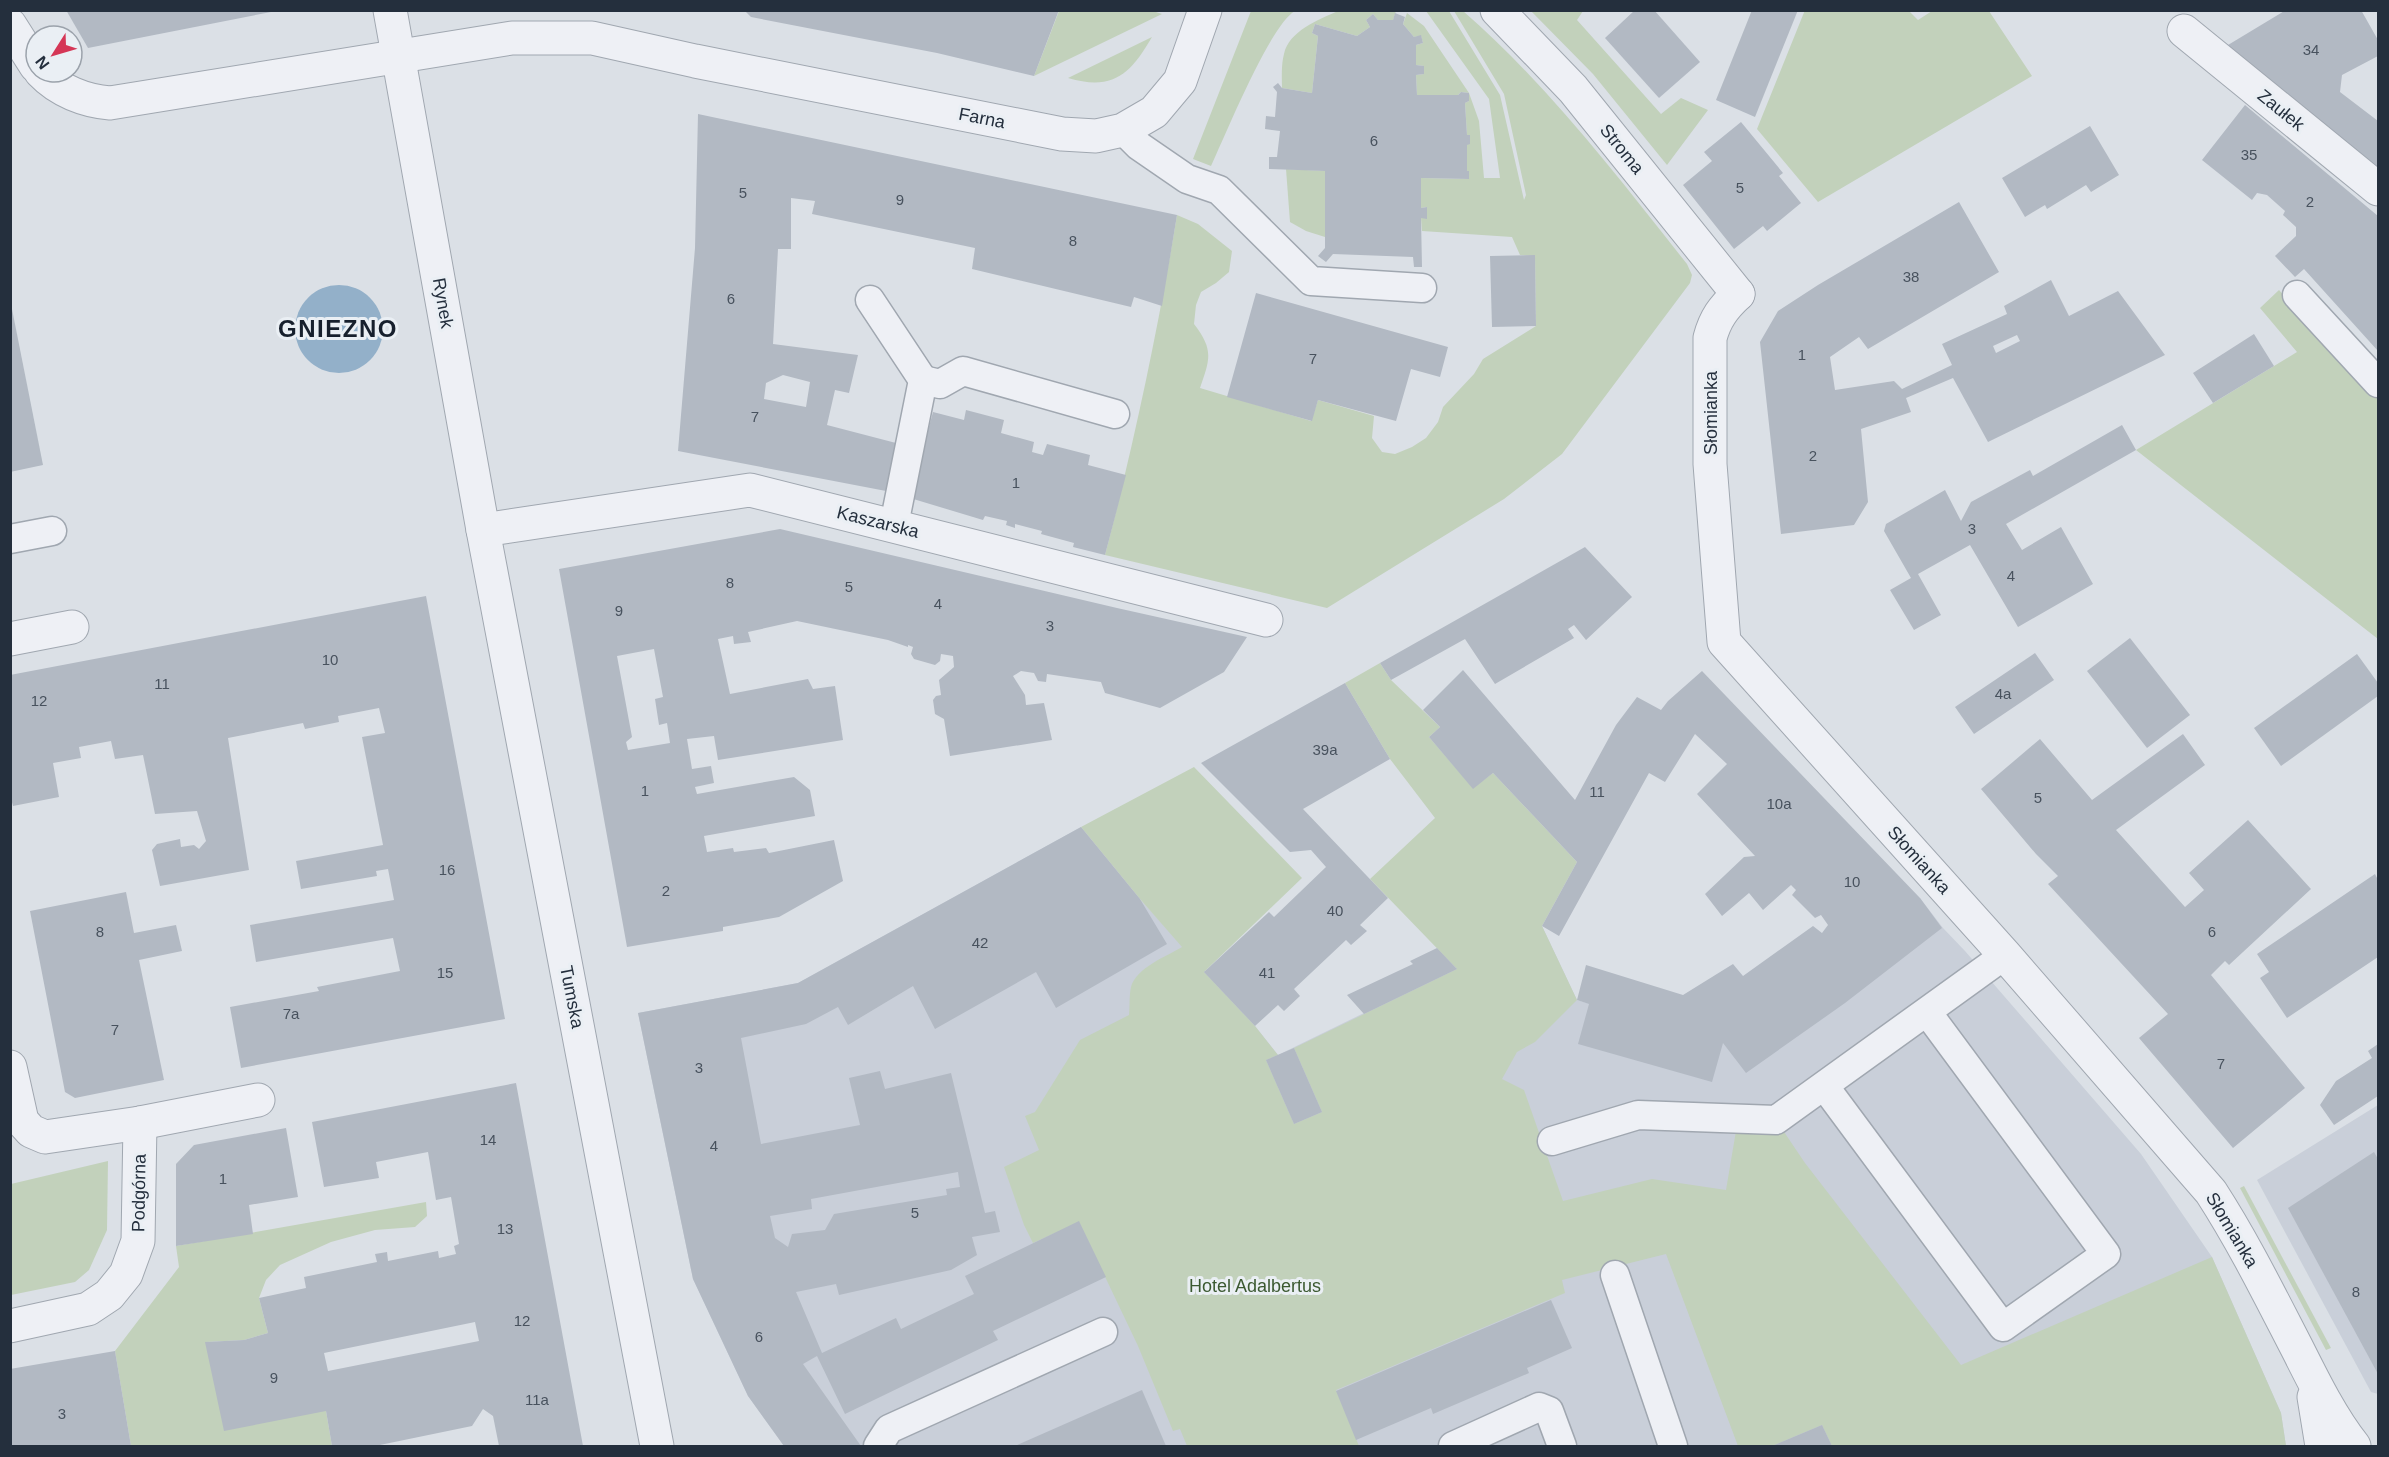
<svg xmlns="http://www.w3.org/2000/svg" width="2389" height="1457" font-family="Helvetica,sans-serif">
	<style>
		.built { fill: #c9cfd9 }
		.green { fill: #c2d1bb }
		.water { fill: #93b0c9 }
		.building { fill: #b2b9c3; fill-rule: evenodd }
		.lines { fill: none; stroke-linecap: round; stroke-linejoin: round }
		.service-casing { stroke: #a0a7b0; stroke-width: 31 }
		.pedestrian-casing { stroke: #a0a7b0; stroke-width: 35 }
		.minor-casing { stroke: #a0a7b0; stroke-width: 35 }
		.tertiary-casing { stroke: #a0a7b0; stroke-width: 35 }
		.service { stroke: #eef0f5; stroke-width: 28 }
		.pedestrian { stroke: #eef0f5; stroke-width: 33 }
		.minor { stroke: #eef0f5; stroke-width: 33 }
		.tertiary { stroke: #eef0f5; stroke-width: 33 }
		.labels { text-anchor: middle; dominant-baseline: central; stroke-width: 6; stroke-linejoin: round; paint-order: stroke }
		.number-label { font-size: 15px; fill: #48525e }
		.street-label { font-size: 18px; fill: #242f3d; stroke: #eaeff4 }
		.park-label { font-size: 18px; fill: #3b5931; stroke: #eaeff4 }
		.district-label { font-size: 24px; font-weight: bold; letter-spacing: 1.5px; fill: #17202d; stroke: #eaeff4 }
	</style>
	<rect width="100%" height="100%" fill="#dbe0e6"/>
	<g class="built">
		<polygon points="1081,827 1140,899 1255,1026 1278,1055 1542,926 1577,1000 1723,1043 1920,898 1943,928 1965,951 2141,1154 2212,1257 2281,1413 2286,1446 784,1446 748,1396 693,1279 638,1013 798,983"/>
		<polygon points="2378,1105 2378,1394 2371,1392 2257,1180"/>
	</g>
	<g class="green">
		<polygon points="1150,10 1162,14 1034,76 1059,11"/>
		<polygon points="1805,10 1909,11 1918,20 1932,11 1989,11 2032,76 1818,202 1757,129"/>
		<path d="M1251 11H1295C1270 25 1226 134 1211 166L1193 159Z"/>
		<path d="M1338 11H1396L1393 20H1378L1373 14 1366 20 1370 27 1357 36 1315 24 1312 33 1318 36 1312 93 1282 88C1282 78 1281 65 1284 54 1289 31 1318 20 1338 11Z"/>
		<path d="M1426 11H1449L1500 95 1524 200 1526 195 1504 94 1454 11H1463C1548 85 1617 176 1687 264L1692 275 1690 283 1562 454 1504 499 1327 608 1105 555C1134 443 1158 330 1177 215L1198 224 1232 251 1229 272 1216 283 1201 292 1196 305 1194 324C1214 350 1210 359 1200 388L1311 421 1318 400 1374 416 1372 438 1382 452 1395 454 1412 447 1426 438 1438 422 1443 407 1474 374 1483 359 1536 326 1535 256 1520 255 1512 237 1422 231 1421 218H1427V207L1421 208V178L1469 179V171H1467V145L1470 135H1467L1465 103 1469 101V93L1461 92 1458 95H1417L1416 75 1424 74V66L1416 65V45L1423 43 1421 36 1414 37 1403 24 1407 13 1424 26 1469 93 1479 121 1484 178H1500L1489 99Z"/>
		<polygon points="1531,11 1583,11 1577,20 1661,114 1681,98 1708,110 1667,165 1593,74"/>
		<path d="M1152 37C1130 75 1112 91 1068 78Z"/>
		<polygon points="1286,169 1325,171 1325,237 1306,231 1290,222"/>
		<polygon points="2279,290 2378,399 2378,639 2136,450 2297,352 2260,308"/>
		<path d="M1380 663 1391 680 1440 727 1429 737 1473 788 1493 773 1577 862 1542 926 1577 1000 1535 1042 1517 1052 1502 1079 1524 1090 1563 1201 1652 1179 1726 1190 1738 1119 1776 1120 1805 1163 1961 1365 2212 1257 2281 1413 2286 1446H1832L1822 1425 1772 1446H1738L1666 1254 1562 1280 1565 1293 1336 1390 1359 1446H1187L1180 1429 1173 1431 1138 1346 1079 1222 1033 1243 1024 1225 1004 1167 1039 1150 1025 1116 1035 1112 1080 1040 1129 1015C1130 1006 1129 996 1131 987 1136 968 1167 956 1182 947L1140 899 1081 827 1194 767 1302 878 1204 972 1255 1026 1278 1055 1266 1060 1294 1124 1322 1112 1294 1048 1457 969 1370 879 1435 818 1390 759 1345 683Z"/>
		<polygon points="108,1161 107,1230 89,1270 75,1282 11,1295 11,1184"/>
		<polygon points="2244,1186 2331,1348 2326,1350 2240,1188"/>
		<polygon points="426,1202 427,1216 415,1227 375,1230 331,1242 280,1265 266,1280 259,1298 268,1333 244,1340 206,1342 326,1411 332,1446 131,1446 115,1351 179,1267 176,1246"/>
	</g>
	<circle class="water" cx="339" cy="329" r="44"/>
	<g class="building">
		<polygon points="66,10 270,10 271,12 88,48"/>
		<polygon points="744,10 1059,10 1034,76 937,53 751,17"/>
		<polygon points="1635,10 1654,10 1700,62 1659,98 1605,38"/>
		<polygon points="1752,10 1798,10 1755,117 1716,100"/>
		<polygon points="2286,10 2361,10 2378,40 2378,56 2342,75 2340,92 2378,121 2378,172 2237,60 2228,45"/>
		<polygon points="1395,13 1405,17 1403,24 1414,37 1421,35 1423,43 1416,45 1416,65 1424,66 1424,74 1416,75 1417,95 1458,95 1461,92 1469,93 1469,101 1465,103 1467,135 1470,135 1470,144 1467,145 1467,171 1469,171 1469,179 1421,178 1421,208 1427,207 1427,219 1421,218 1422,267 1414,267 1413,257 1333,254 1326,262 1318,256 1325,248 1325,171 1269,169 1269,157 1277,157 1280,131 1265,129 1266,116 1275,117 1277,92 1273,87 1278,83 1282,88 1312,93 1318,36 1312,33 1315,24 1357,36 1370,27 1366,20 1373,14 1378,20 1393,20"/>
		<polygon points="2245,105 2378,216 2378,351 2304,269 2295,277 2275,256 2296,236 2296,227 2283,215 2285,211 2267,195 2257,193 2252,200 2202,160"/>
		<path d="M698 114 1177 215 1162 306 1134 297 1131 307 972 269 975 248 812 214 815 201 791 198V249H778L773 344 858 355 849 393 835 390 827 425 896 443 886 491 678 451 695 248ZM783 375 810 382 806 407 764 399 766 383Z"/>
		<polygon points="1741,122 1783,173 1779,176 1801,203 1767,231 1763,226 1734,249 1683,185 1712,161 1704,152"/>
		<polygon points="2090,126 2119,175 2091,192 2086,185 2047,209 2045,205 2025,217 2002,178"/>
		<path d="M1959 202 1999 272 1868 349 1859 337 1830 357 1835 390 1894 381 1902 389 1952 365 1942 344 2007 314 2004 306 2051 280 2069 316 2118 291 2165 355 1988 442 1953 378 1906 398 1911 412 1861 429 1868 502 1854 525 1781 534 1760 342 1778 311 1818 285ZM2017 335 2020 341 1996 353 1993 346Z"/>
		<polygon points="1535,255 1536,326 1492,327 1490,256"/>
		<polygon points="1256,293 1448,347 1440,377 1411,369 1396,421 1318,400 1312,421 1227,397"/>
		<polygon points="10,299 43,465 10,472"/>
		<polygon points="2254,334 2274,366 2213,403 2193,373"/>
		<polygon points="966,410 1004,420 1001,433 1034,442 1032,452 1043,455 1047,444 1090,455 1088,465 1126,475 1105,555 1073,547 1074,543 1041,534 1042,531 1015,524 1015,528 1006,525 1007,521 985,516 983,520 910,498 933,412 964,420"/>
		<polygon points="2122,425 2136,450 2006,524 2022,550 2061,527 2093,584 2018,627 1970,545 1918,574 1941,615 1914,630 1890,590 1911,578 1884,531 1886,524 1945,490 1961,521 1971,502 2030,470 2033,476"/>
		<path d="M780 529 1117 608 1247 637 1224 672 1160 708 1105 693 1101 682 1047 674 1046 682 1038 681 1034 673 1021 671 1013 676 1025 695 1026 705 1044 703 1052 740 950 756 944 719 935 714 933 700 936 696 941 695 939 680 954 667 953 656 941 654 940 661 935 665 914 659 911 654 913 647 908 645V647L888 640 797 621 748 632 751 642 734 644 733 636 718 639 730 694 808 679 813 689 835 686 843 740 718 760 714 736 687 739 692 769 711 766 714 783 695 787 697 794 794 777 810 790 815 816 704 836 707 852 733 848 734 852 766 848 769 853 834 840 843 881 779 917 723 927V931L627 947 559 569ZM654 649 663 697 655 699 659 725 667 723 670 743 628 750 626 742 632 737 617 656Z"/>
		<polygon points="1585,547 1632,597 1586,640 1574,625 1568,629 1574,638 1495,684 1465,639 1391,680 1380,663"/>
		<polygon points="426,596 505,1019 241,1068 230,1007 319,991 317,987 400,971 393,938 256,962 250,925 394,900 388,869 376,871 377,876 301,889 296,861 383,845 362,737 385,733 379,708 338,716 339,722 305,729 303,723 228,738 249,870 160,886 152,850 157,844 180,839 181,847 194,845 199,849 206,841 197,811 155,814 143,755 115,759 111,741 79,747 81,758 53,763 59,797 13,806 10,795 10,675"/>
		<polygon points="2130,638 2190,715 2147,748 2087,671"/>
		<polygon points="2035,653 2054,680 1974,734 1955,707"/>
		<polygon points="2357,654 2378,683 2378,696 2281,766 2254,728"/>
		<polygon points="1463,670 1575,800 1616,725 1637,697 1661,710 1668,701 1702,671 1920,898 1942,928 1845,1003 1746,1073 1723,1043 1712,1082 1578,1044 1589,1004 1577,1000 1586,965 1683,995 1733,964 1743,976 1813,926 1822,933 1828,925 1821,915 1815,918 1792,895 1796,890 1791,885 1763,910 1749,893 1722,916 1705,894 1744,857 1755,856 1697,794 1727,764 1695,734 1665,782 1649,773 1559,936 1542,926 1577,862 1493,773 1473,789 1429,737 1440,727 1423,710"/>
		<polygon points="1345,683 1390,759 1303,809 1388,898 1360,925 1367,931 1351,945 1346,940 1294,989 1300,996 1284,1011 1278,1005 1255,1026 1204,972 1269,912 1274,917 1326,867 1311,850 1290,852 1201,763"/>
		<polygon points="2183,734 2205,765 2116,830 2185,907 2204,890 2189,873 2248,820 2311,889 2229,965 2225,961 2211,975 2305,1088 2233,1148 2139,1038 2168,1014 2048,884 2058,876 2036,854 1981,789 2040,739 2092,800"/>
		<path d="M1081 827 1140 899 1167 944 1056 1008 1036 972 935 1029 913 986 848 1025 838 1007 806 1024 741 1038 761 1144 860 1125 849 1078 880 1071 885 1089 951 1073 985 1213 995 1211 1000 1232 972 1237 977 1255 951 1270 839 1295 836 1284 796 1292 822 1353 896 1318 901 1329 974 1294 965 1276 1079 1221 1106 1277 993 1331 998 1340 845 1414 817 1356 803 1364 861 1446H784L748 1396 693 1279 638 1013 798 983ZM958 1172 960 1187 946 1189 947 1195 834 1214 825 1230 792 1234 788 1247 775 1238 770 1216 812 1209 811 1199Z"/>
		<polygon points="2375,874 2378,880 2378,957 2287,1018 2260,978 2269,972 2257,954"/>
		<polygon points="126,892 134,933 176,925 182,951 139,960 164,1080 75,1098 65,1092 30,911"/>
		<polygon points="1437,948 1457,969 1364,1014 1347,995 1413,964 1410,961"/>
		<polygon points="2378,1044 2378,1096 2334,1125 2320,1105 2336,1081 2372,1058 2368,1051"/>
		<polygon points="1294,1048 1322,1112 1294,1124 1266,1060"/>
		<path d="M516 1083 583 1446H499L493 1416 483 1409 472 1426 375 1446H332L326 1411 224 1431 205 1342 244 1340 268 1333 259 1298 306 1288 304 1277 377 1262 375 1254 387 1252 388 1261 438 1251 439 1258 456 1254 454 1246 459 1244 451 1197 436 1200 428 1152 376 1162 379 1178 324 1187 312 1122ZM475 1322 479 1341 328 1371 324 1353Z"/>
		<polygon points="286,1128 298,1197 249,1205 253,1234 176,1246 176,1164 194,1145"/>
		<polygon points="2374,1152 2378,1159 2378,1374 2288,1208"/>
		<polygon points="1551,1300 1572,1348 1527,1368 1529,1373 1433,1414 1431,1408 1356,1440 1336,1391"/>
		<polygon points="115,1351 131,1446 10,1446 10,1369"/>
		<polygon points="1142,1390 1166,1446 1015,1446"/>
		<polygon points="1822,1425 1832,1446 1772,1446"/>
	</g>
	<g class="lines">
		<g class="service-casing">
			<g id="service">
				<polyline points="1123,130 1139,146 1187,179 1219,190 1311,281 1422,288"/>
				<polyline points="2297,295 2378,383"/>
				<polyline points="870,300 923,380 894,525"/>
				<polyline points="923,380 940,384 963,371 1115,414"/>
				<polyline points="10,539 52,531"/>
				<polyline points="1825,1087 2003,1327 2106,1254 1927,1012"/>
				<polyline points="1552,1141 1638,1115 1776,1120 2005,955"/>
				<polyline points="1615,1275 1673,1446"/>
				<polyline points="878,1446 889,1429 1103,1332"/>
				<polyline points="1453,1446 1539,1407 1549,1411 1562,1446"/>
			</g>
		</g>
		<g class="pedestrian-casing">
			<g id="pedestrian">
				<polyline points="1497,10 1573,89 1738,294"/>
				<polyline points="10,639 72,627"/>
			</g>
		</g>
		<g class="minor-casing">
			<g id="minor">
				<polyline points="390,10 483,530 657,1446"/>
				<polyline points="10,25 36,66"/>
				<polyline points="2184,31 2378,189"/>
				<path d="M41 72C59 91 85 101 110 103L512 38H592L695 61 1062 134 1096 136 1123 130 1154 112 1180 81 1205 10"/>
				<polyline points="483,530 750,490 1266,620"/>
				<polyline points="10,1067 22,1121 31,1131 45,1137 140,1123 258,1100"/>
				<polyline points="10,1326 88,1309 109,1295 126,1274 138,1241 140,1123"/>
			</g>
		</g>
		<g class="tertiary-casing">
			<g id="tertiary">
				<path d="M1738 294C1723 308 1715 319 1710 338V464L1724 642 2005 955 2211 1192C2244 1243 2271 1298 2299 1352 2315 1384 2332 1418 2354 1446"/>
				<polyline points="2314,1397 2322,1446"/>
			</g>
		</g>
		<use href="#service" class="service"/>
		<use href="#pedestrian" class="pedestrian"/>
		<use href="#minor" class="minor"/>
		<use href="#tertiary" class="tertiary"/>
	</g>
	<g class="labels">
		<g class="number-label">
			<text x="2311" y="49">34</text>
			<text x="1374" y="140">6</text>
			<text x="2249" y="154">35</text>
			<text x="1740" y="187">5</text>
			<text x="743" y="192">5</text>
			<text x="900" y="199">9</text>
			<text x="2310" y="201">2</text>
			<text x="1073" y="240">8</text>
			<text x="1911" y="276">38</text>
			<text x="731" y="298">6</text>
			<text x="1802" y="354">1</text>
			<text x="1313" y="358">7</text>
			<text x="755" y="416">7</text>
			<text x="1813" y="455">2</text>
			<text x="1016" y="482">1</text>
			<text x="1972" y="528">3</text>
			<text x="2011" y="575">4</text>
			<text x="730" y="582">8</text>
			<text x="849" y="586">5</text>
			<text x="938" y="603">4</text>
			<text x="619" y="610">9</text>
			<text x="1050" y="625">3</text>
			<text x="330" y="659">10</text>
			<text x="162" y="683">11</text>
			<text x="2003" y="693">4a</text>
			<text x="39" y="700">12</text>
			<text x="1325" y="749">39a</text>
			<text x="645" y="790">1</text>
			<text x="1597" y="791">11</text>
			<text x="2038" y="797">5</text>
			<text x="1779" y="803">10a</text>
			<text x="447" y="869">16</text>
			<text x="1852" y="881">10</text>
			<text x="666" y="890">2</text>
			<text x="1335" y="910">40</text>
			<text x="100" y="931">8</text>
			<text x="2212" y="931">6</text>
			<text x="980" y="942">42</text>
			<text x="445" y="972">15</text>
			<text x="1267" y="972">41</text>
			<text x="291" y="1013">7a</text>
			<text x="115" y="1029">7</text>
			<text x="2221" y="1063">7</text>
			<text x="699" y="1067">3</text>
			<text x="488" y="1139">14</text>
			<text x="714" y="1145">4</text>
			<text x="223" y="1178">1</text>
			<text x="915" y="1212">5</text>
			<text x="505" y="1228">13</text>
			<text x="2356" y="1291">8</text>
			<text x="522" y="1320">12</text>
			<text x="759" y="1336">6</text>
			<text x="274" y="1377">9</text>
			<text x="537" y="1399">11a</text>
			<text x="62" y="1413">3</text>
		</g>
		<g class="street-label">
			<text transform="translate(2281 110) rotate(39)">Zaułek</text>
			<text transform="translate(982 118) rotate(11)">Farna</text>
			<text transform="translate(1622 149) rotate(51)">Stroma</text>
			<text transform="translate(443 303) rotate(80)">Rynek</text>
			<text transform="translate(1711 413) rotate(-90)">Słomianka</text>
			<text transform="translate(878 522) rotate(14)">Kaszarska</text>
			<text transform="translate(1919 860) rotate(48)">Słomianka</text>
			<text transform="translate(572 997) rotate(79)">Tumska</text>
			<text transform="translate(139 1193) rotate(-89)">Podgórna</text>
			<text transform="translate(2232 1230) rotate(59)">Słomianka</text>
		</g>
		<g class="park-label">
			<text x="1255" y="1286">Hotel Adalbertus</text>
		</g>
		<g class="district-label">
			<text x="338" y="328">GNIEZNO</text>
		</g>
	</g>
	<rect width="2389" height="1457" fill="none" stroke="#242f3d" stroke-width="24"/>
	<g transform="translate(54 54) rotate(233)"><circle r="28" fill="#eaeff4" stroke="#9ba2ab" stroke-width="1.5"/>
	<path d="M0-4.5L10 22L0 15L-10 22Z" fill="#d53656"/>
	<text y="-9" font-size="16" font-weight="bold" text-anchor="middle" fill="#242f3d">N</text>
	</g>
</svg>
